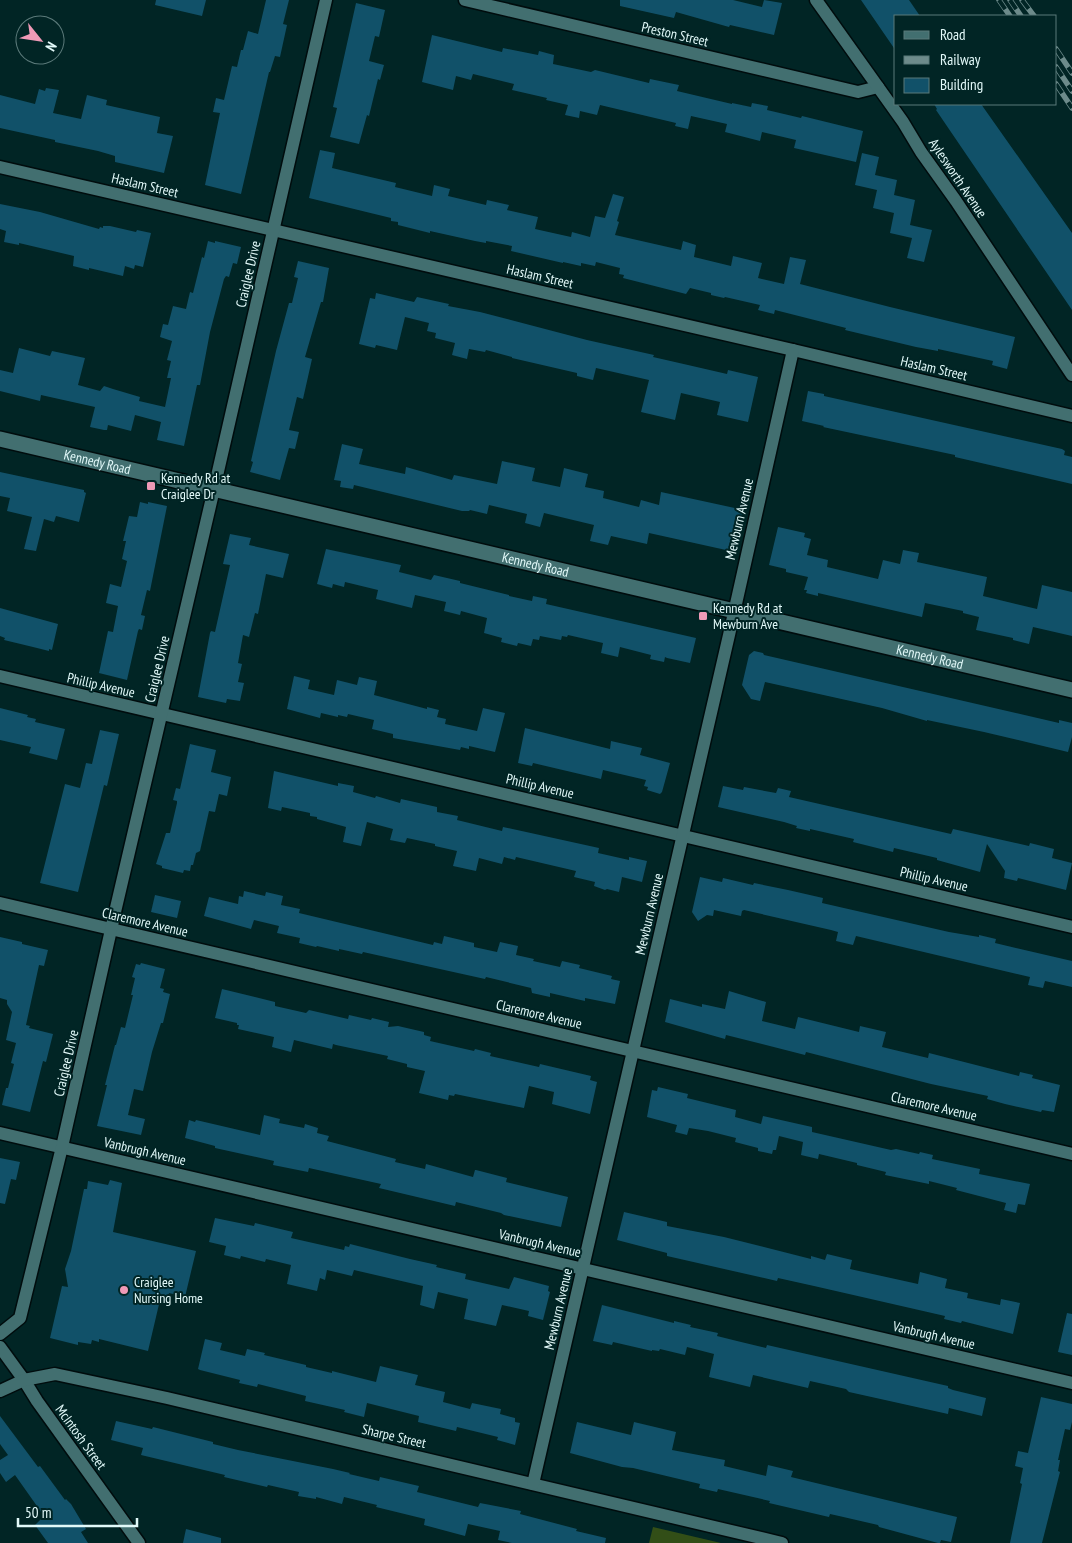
<svg xmlns="http://www.w3.org/2000/svg" width="1072" height="1543" font-family="'PT Sans Narrow',sans-serif">
	<style>
		.green { fill: #324e17 }
		.building { fill: #115169 }
		.lines { fill: none; stroke-linecap: round; stroke-linejoin: round }
		.street-casing { stroke: #000c0d; stroke-width: 15 }
		.secondary-casing { stroke: #000c0d; stroke-width: 18 }
		.street { stroke: #426f70; stroke-width: 12 }
		.secondary { stroke: #426f70; stroke-width: 15 }
		.rail-casing { stroke: #6d8b8b; stroke-width: 5.5 }
		.rail { stroke: #012525; stroke-width: 4; stroke-dasharray: 11; stroke-linecap: butt }
		.poi-dot { fill: #ef9ab7; stroke: #012525; stroke-width: 2 }
		.labels { text-anchor: middle; dominant-baseline: central; stroke-width: 4; stroke-linejoin: round; paint-order: stroke }
		.street-label { font-size: 14px; fill: #e2f9f9; stroke: #012525 }
		.poi-label { font-size: 14px; fill: #e2f9f9; stroke: #012525; text-anchor: start }
	</style>
	<rect width="100%" height="100%" fill="#012525"/>
	<polygon class="green" points="653,1527 721,1543 649,1543"/>
	<g class="building">
		<polygon points="156,0 206,0 202,16 155,5"/>
		<polygon points="266,0 289,0 283,24 287,25 280,57 275,56 270,72 269,72 241,194 205,185 220,113 213,112 216,98 224,100 232,66 237,67 241,50 243,50 248,31 258,34"/>
		<polygon points="620,0 733,0 762,7 764,0 782,3 774,35 730,25 729,27 676,12 674,18 620,6"/>
		<polygon points="861,0 909,0 920,16 896,16 896,51"/>
		<polygon points="356,3 385,10 379,37 375,36 369,61 384,65 380,80 378,79 369,116 367,115 359,144 330,137 337,108 333,107"/>
		<polygon points="432,35 502,52 503,48 538,55 539,51 554,55 553,64 591,72 595,70 649,83 650,79 679,85 677,91 732,104 732,103 751,107 752,103 768,106 767,110 801,118 802,116 863,131 856,162 794,148 796,140 762,132 760,141 725,132 727,124 691,116 688,129 675,126 676,123 600,105 597,115 580,111 579,118 565,115 568,105 546,100 547,98 512,90 514,84 473,74 471,80 456,76 453,90 422,82"/>
		<polygon points="46,88 59,90 53,113 81,119 87,95 107,100 106,105 160,117 157,133 173,136 164,173 115,162 115,156 98,151 55,142 55,140 0,128 0,95 35,104 39,89 45,91"/>
		<polygon points="934,104 981,104 1072,233 1072,310 936,110 937,109"/>
		<polygon points="320,150 335,153 332,168 396,183 395,187 432,196 434,185 450,189 448,196 486,205 487,200 509,205 507,210 538,217 535,229 571,237 572,232 590,237 595,216 605,218 613,194 624,197 617,221 619,222 615,235 681,250 683,241 696,245 694,257 731,266 733,256 762,263 758,278 784,284 790,257 806,260 800,284 890,307 1015,337 1007,369 992,365 993,361 938,349 938,351 916,347 845,330 846,328 775,310 774,314 758,310 760,305 725,297 724,298 711,295 711,293 690,288 686,294 623,278 624,275 619,274 620,268 596,262 595,266 581,263 581,266 563,262 563,263 511,251 512,246 486,241 486,243 475,241 430,231 430,233 398,225 398,222 391,221 391,218 309,198"/>
		<polygon points="862,153 879,157 875,175 897,180 894,195 915,200 910,225 932,230 924,262 907,258 912,238 890,233 894,213 873,208 877,190 855,185"/>
		<polygon points="0,204 40,212 99,229 100,227 103,228 103,226 110,226 136,232 137,230 151,233 143,267 135,265 134,269 125,266 123,276 89,268 89,270 73,266 74,256 19,243 19,245 4,242 6,231 0,229"/>
		<polygon points="208,241 215,243 215,241 241,247 237,264 233,263 229,277 226,276 224,279 210,332 200,385 197,385 184,446 157,440 161,422 135,415 131,431 108,425 107,430 104,430 90,427 95,407 41,395 40,401 0,391 0,370 13,373 19,348 50,356 52,351 85,358 78,385 100,391 104,386 113,389 140,397 139,401 165,407 171,378 167,378 171,361 167,360 172,341 160,337 163,324 168,325 173,306 186,309 190,292 193,293 202,257 204,258"/>
		<polygon points="298,261 329,268 323,302 321,302 305,357 312,359 303,399 297,397 289,430 299,432 295,449 289,448 280,480 250,472 253,462 251,461 276,351 289,303 292,303 298,278 294,277"/>
		<polygon points="376,293 414,302 417,297 449,304 448,306 480,312 587,340 654,355 653,357 688,365 727,374 728,370 758,377 748,422 717,415 720,402 681,393 675,420 641,412 649,380 596,368 593,380 577,376 577,373 512,358 512,357 486,350 485,352 469,349 467,359 452,355 455,343 435,338 436,333 427,331 429,323 405,317 397,350 376,345 375,348 359,344 370,298 375,299"/>
		<polygon points="808,391 824,394 824,396 1062,449 1065,451 1064,455 1072,457 1072,484 955,457 955,455 823,427 824,426 802,421"/>
		<polygon points="342,444 363,449 359,464 405,474 406,467 452,480 454,475 497,484 502,461 535,468 532,481 560,487 564,468 588,474 585,487 604,491 603,498 639,507 641,500 659,505 661,492 744,510 735,552 649,533 647,544 611,536 608,545 590,541 594,525 544,513 540,527 525,523 527,514 489,505 487,514 470,510 469,511 462,511 354,485 353,489 340,487 341,481 334,480"/>
		<polygon points="0,472 84,490 84,492 86,493 79,522 56,516 54,522 44,519 36,551 24,549 32,517 7,511 10,498 0,496"/>
		<polygon points="140,502 148,504 148,502 167,506 150,591 147,590 141,615 145,616 142,630 139,629 138,631 127,680 99,673 108,631 113,632 118,606 106,603 110,584 121,587 127,561 122,559 126,541 123,541 129,516 137,517"/>
		<polygon points="778,527 805,533 804,537 811,539 807,555 828,560 827,567 878,579 883,560 900,564 903,550 919,553 917,562 987,577 983,596 1037,609 1042,585 1072,592 1072,636 1033,627 1029,644 1013,640 1013,638 976,630 979,617 963,613 963,611 925,603 922,617 818,593 818,596 806,593 807,590 804,590 808,577 786,572 786,569 769,565"/>
		<polygon points="230,534 251,538 249,545 289,554 283,578 266,574 258,614 255,613 249,637 243,635 238,663 242,664 238,682 244,683 240,701 227,699 226,703 198,697 210,633 211,631 215,632 230,565 223,564"/>
		<polygon points="326,549 401,565 399,572 431,580 434,575 460,581 460,583 509,595 509,596 532,601 533,596 547,599 546,604 696,638 690,663 667,658 665,657 664,662 650,659 651,655 620,647 618,657 601,653 603,643 568,635 567,637 562,636 561,640 540,636 539,640 533,639 531,646 518,643 517,646 501,642 502,638 484,633 487,618 461,611 460,615 444,611 446,602 415,595 412,608 376,599 378,590 345,582 344,587 333,584 332,588 317,584"/>
		<polygon points="0,608 58,624 52,650 49,649 49,651 33,647 4,640 5,638 0,636"/>
		<polygon points="754,651 763,653 764,655 1059,723 1059,720 1072,723 1072,737 1068,752 984,732 927,720 927,721 882,708 765,682 760,701 751,699 742,685 749,655"/>
		<polygon points="294,676 310,680 308,689 334,695 337,680 357,685 359,677 377,681 374,695 427,709 427,707 439,710 437,717 446,719 445,724 477,731 483,708 505,713 495,752 469,746 469,749 461,747 460,750 393,738 393,734 372,729 374,720 348,714 347,717 338,715 338,717 321,713 320,718 287,709"/>
		<polygon points="0,708 28,715 27,717 36,719 35,722 65,729 57,760 29,753 31,747 0,740"/>
		<polygon points="525,728 610,749 611,741 642,748 640,755 670,763 662,792 660,794 647,790 648,787 644,786 646,780 603,770 601,779 533,763 532,766 518,763"/>
		<polygon points="100,730 119,734 107,786 104,785 78,892 40,883 65,784 80,788 86,763 92,764"/>
		<polygon points="190,744 216,750 211,772 231,777 227,796 219,794 215,812 209,811 200,851 196,853 193,865 191,865 190,871 184,870 183,873 162,868 162,866 156,864 166,833 170,833 177,803 177,801 173,800 176,788 180,789"/>
		<polygon points="274,771 338,786 338,783 354,786 353,792 375,798 376,796 400,803 401,799 437,807 437,812 458,816 457,820 502,831 503,827 599,848 598,853 629,860 629,857 647,861 642,882 622,877 619,892 607,889 605,890 594,886 595,882 574,877 576,871 516,857 515,860 504,857 502,864 479,858 476,871 453,866 457,851 435,846 435,844 407,838 405,843 390,840 393,829 367,822 361,846 343,842 346,827 317,819 317,817 310,816 310,813 282,807 281,811 268,808"/>
		<polygon points="723,786 743,790 744,787 776,793 778,788 791,791 789,797 951,834 953,829 1029,846 1030,843 1054,849 1052,858 1072,863 1066,890 1018,878 1017,881 1004,878 1005,871 987,844 980,872 937,860 937,858 894,848 893,852 853,842 854,839 810,829 810,831 796,828 797,826 784,822 718,807"/>
		<polygon points="700,877 722,882 723,878 753,885 754,883 788,890 823,898 822,903 949,932 979,937 979,935 996,939 995,943 1072,961 1072,987 1045,981 1043,988 1028,985 1030,977 856,936 853,945 836,941 838,932 831,930 744,910 742,911 741,916 714,910 713,916 707,915 698,921 692,912"/>
		<polygon points="244,891 265,896 266,892 283,896 281,905 300,909 299,913 433,945 434,942 442,944 444,936 474,943 474,947 497,952 500,942 518,946 516,955 534,959 533,961 560,967 562,961 580,965 579,968 612,976 611,979 620,981 615,1004 585,998 585,1001 550,993 550,997 532,993 531,988 486,977 485,979 363,952 362,954 339,949 339,951 317,946 316,947 299,943 300,938 277,933 279,926 254,920 251,929 204,916 209,897 238,904 239,896 243,897"/>
		<polygon points="155,895 181,901 177,918 151,912"/>
		<polygon points="0,937 22,942 22,944 48,950 44,966 39,965 26,1025 30,1026 29,1028 53,1034 46,1062 43,1061 30,1112 2,1105 6,1088 8,1088 14,1064 11,1063 16,1043 6,1040 12,1012 7,1004 7,1000 0,998"/>
		<polygon points="141,963 165,969 160,988 164,989 163,992 170,994 163,1023 161,1023 152,1052 143,1091 134,1089 128,1115 145,1119 141,1135 97,1126 107,1085 105,1085 115,1045 116,1045 121,1027 125,1028 133,995 131,995 135,978 132,977 136,964 140,965"/>
		<polygon points="222,989 275,1002 275,1006 306,1013 309,1010 348,1019 349,1015 371,1020 372,1018 389,1022 388,1027 398,1026 424,1032 424,1035 431,1037 430,1041 474,1051 475,1049 491,1053 490,1056 539,1067 540,1064 591,1076 590,1080 597,1082 590,1114 552,1104 554,1092 529,1086 524,1108 455,1094 454,1096 449,1095 448,1100 419,1093 425,1071 407,1067 407,1064 387,1059 388,1056 336,1045 333,1044 332,1049 294,1040 291,1052 272,1047 274,1037 238,1029 239,1025 237,1025 237,1023 215,1018"/>
		<polygon points="729,991 766,1002 762,1021 795,1029 798,1017 859,1032 860,1026 886,1032 882,1047 928,1058 929,1053 1019,1076 1020,1072 1033,1075 1032,1078 1060,1085 1054,1112 1042,1110 1041,1112 1005,1104 987,1099 988,1096 931,1084 806,1052 805,1055 726,1035 725,1039 665,1022 670,999 702,1007 702,1004 725,1009"/>
		<polygon points="658,1087 688,1094 687,1098 736,1110 735,1117 761,1124 763,1116 812,1127 812,1132 891,1150 896,1149 919,1154 920,1152 933,1155 932,1159 980,1169 979,1174 1030,1184 1025,1205 1018,1204 1016,1213 1004,1210 1006,1203 956,1190 957,1188 929,1181 929,1184 885,1175 886,1172 857,1165 857,1163 819,1154 818,1159 801,1155 803,1142 779,1136 776,1150 773,1150 772,1154 758,1151 758,1148 735,1142 736,1138 708,1131 689,1128 687,1135 675,1132 677,1125 647,1117 652,1090 657,1091"/>
		<polygon points="264,1115 280,1119 279,1123 304,1128 305,1124 318,1128 317,1133 329,1136 327,1141 396,1159 395,1162 425,1169 426,1164 473,1177 475,1170 476,1170 507,1178 506,1182 568,1197 561,1227 504,1215 501,1213 456,1202 455,1206 379,1188 381,1184 309,1168 308,1172 273,1165 274,1161 215,1148 215,1146 185,1138 189,1120 195,1122 196,1120 260,1135"/>
		<polygon points="0,1158 20,1162 16,1180 11,1179 5,1204 0,1203"/>
		<polygon points="110,1180 122,1183 113,1232 196,1251 185,1297 169,1293 167,1302 160,1300 148,1351 99,1339 99,1342 92,1340 91,1344 78,1342 78,1345 50,1338 62,1286 68,1287 65,1269 71,1251 84,1189 87,1189 88,1181 108,1185"/>
		<polygon points="624,1212 667,1222 667,1226 724,1237 811,1259 811,1256 825,1260 827,1254 852,1260 850,1269 918,1284 920,1272 947,1279 945,1288 968,1293 967,1298 1000,1305 1001,1299 1020,1303 1013,1334 962,1321 961,1323 944,1319 945,1316 814,1286 778,1278 777,1281 667,1256 667,1253 617,1240"/>
		<polygon points="215,1218 254,1226 255,1223 293,1232 291,1238 344,1250 345,1246 349,1247 350,1244 410,1259 437,1265 436,1267 466,1274 465,1279 509,1289 514,1277 549,1286 548,1291 550,1292 543,1320 528,1316 529,1311 502,1305 496,1326 464,1319 468,1299 438,1292 434,1309 420,1305 423,1286 354,1270 352,1276 327,1270 325,1280 320,1278 317,1291 287,1284 291,1265 266,1259 265,1262 241,1256 240,1259 224,1255 226,1246 209,1242"/>
		<polygon points="602,1305 674,1323 674,1321 691,1325 690,1327 718,1333 717,1336 737,1341 766,1348 767,1345 948,1386 948,1388 953,1390 986,1398 982,1416 949,1408 948,1414 849,1392 846,1389 810,1381 808,1388 753,1375 750,1387 709,1377 714,1354 687,1347 685,1355 660,1349 659,1351 652,1350 652,1351 613,1342 612,1345 593,1341"/>
		<polygon points="1067,1313 1072,1314 1072,1355 1058,1352"/>
		<polygon points="205,1339 222,1343 220,1350 245,1356 247,1349 265,1353 264,1355 306,1365 306,1367 332,1373 332,1371 376,1382 380,1366 418,1375 415,1385 445,1392 443,1402 470,1409 472,1403 501,1409 500,1414 515,1418 515,1422 520,1423 515,1445 497,1440 498,1437 457,1427 456,1431 418,1422 419,1416 367,1403 364,1417 344,1412 345,1410 305,1401 306,1396 258,1384 257,1387 239,1383 240,1380 200,1370 198,1369"/>
		<polygon points="1041,1397 1072,1404 1072,1422 1070,1430 1065,1429 1058,1460 1060,1460 1058,1471 1060,1472 1042,1543 1010,1543 1022,1484 1020,1483 1023,1468 1015,1466 1018,1451 1028,1453"/>
		<polygon points="0,1416 38,1467 40,1466 65,1500 66,1499 71,1504 86,1529 81,1532 88,1543 48,1543 35,1525 44,1516 15,1475 6,1482 0,1473 0,1460 8,1455 0,1444"/>
		<polygon points="116,1421 152,1429 153,1427 213,1442 213,1444 238,1450 333,1469 350,1473 349,1474 379,1481 380,1477 419,1486 417,1492 478,1507 480,1503 521,1511 520,1514 577,1529 576,1531 606,1538 605,1543 512,1543 498,1540 500,1531 468,1524 465,1536 424,1525 425,1519 376,1507 377,1505 344,1497 342,1504 316,1497 316,1499 298,1496 299,1492 268,1485 267,1487 224,1477 225,1475 141,1455 143,1448 111,1440"/>
		<polygon points="577,1422 631,1435 634,1422 676,1432 672,1450 725,1460 724,1466 766,1476 768,1465 793,1471 791,1477 957,1517 951,1542 941,1540 940,1543 938,1543 879,1527 878,1525 839,1516 830,1514 829,1517 769,1503 770,1501 718,1489 717,1492 699,1488 700,1484 633,1468 622,1467 570,1453"/>
		<polygon points="186,1529 221,1538 221,1543 183,1543"/>
	</g>
	<g class="lines">
		<g class="street-casing">
			<g id="street">
				<polyline points="465,0 858,92 878,87"/>
				<polyline points="816,0 903,122 921,152 956,201 1072,375"/>
				<polyline points="0,167 793,350 1072,416"/>
				<polyline points="0,676 1072,927"/>
				<polyline points="0,903 1072,1154"/>
				<polyline points="0,1133 1072,1383"/>
				<polyline points="0,1334 20,1318 62,1147 115,912 214,489 326,0"/>
				<polyline points="0,1347 24,1380 37,1401 139,1543"/>
				<polyline points="0,1391 24,1380 55,1374 167,1398 782,1543"/>
				<polyline points="533,1484 729,635 793,350"/>
			</g>
		</g>
		<g class="secondary-casing">
			<g id="secondary">
				<path id="s1" d="M0 439 1072 690"/>
			</g>
		</g>
		<use href="#street" class="street"/>
		<use href="#secondary" class="secondary"/>
		<g class="rail-casing">
			<g id="rail">
				<polyline points="999,0 1010,16"/>
				<polyline points="1010,0 1021,16"/>
				<polyline points="1022,0 1034,16"/>
				<polyline points="1056,49 1072,73"/>
				<polyline points="1056,67 1072,91"/>
				<polyline points="1056,84 1072,108"/>
			</g>
		</g>
		<use href="#rail" class="rail"/>
	</g>
	<g class="poi-dot">
		<rect x="146" y="481" width="10" height="10" rx="2.5"/>
		<rect x="698" y="611" width="10" height="10" rx="2.5"/>
		<circle cx="124" cy="1290" r="5"/>
	</g>
	<g class="labels">
		<g class="street-label">
			<text transform="translate(675 34) rotate(13)">Preston Street</text>
			<text transform="translate(958 178) rotate(56)">Aylesworth Avenue</text>
			<text transform="translate(145 185) rotate(13)">Haslam Street</text>
			<text transform="translate(248 274) rotate(-77)">Craiglee Drive</text>
			<text transform="translate(540 276) rotate(13)">Haslam Street</text>
			<text transform="translate(934 368) rotate(13)">Haslam Street</text>
			<text stroke="none"><textPath href="#s1" startOffset="100">Kennedy Road</textPath></text>
			<text transform="translate(739 519) rotate(-77)">Mewburn Avenue</text>
			<text stroke="none"><textPath href="#s1" startOffset="550">Kennedy Road</textPath></text>
			<text stroke="none"><textPath href="#s1" startOffset="955">Kennedy Road</textPath></text>
			<text transform="translate(157 669) rotate(-77)">Craiglee Drive</text>
			<text transform="translate(101 685) rotate(13)">Phillip Avenue</text>
			<text transform="translate(540 786) rotate(13)">Phillip Avenue</text>
			<text transform="translate(934 879) rotate(13)">Phillip Avenue</text>
			<text transform="translate(649 914) rotate(-77)">Mewburn Avenue</text>
			<text transform="translate(145 922) rotate(13)">Claremore Avenue</text>
			<text transform="translate(539 1014) rotate(13)">Claremore Avenue</text>
			<text transform="translate(66 1063) rotate(-77)">Craiglee Drive</text>
			<text transform="translate(934 1106) rotate(13)">Claremore Avenue</text>
			<text transform="translate(145 1151) rotate(13)">Vanbrugh Avenue</text>
			<text transform="translate(540 1243) rotate(13)">Vanbrugh Avenue</text>
			<text transform="translate(558 1309) rotate(-77)">Mewburn Avenue</text>
			<text transform="translate(934 1335) rotate(13)">Vanbrugh Avenue</text>
			<text transform="translate(394 1436) rotate(13)">Sharpe Street</text>
			<text transform="translate(81 1437) rotate(54)">McIntosh Street</text>
		</g>
		<g class="poi-label">
			<text x="161" y="478">Kennedy Rd at<tspan x="161" dy="16">Craiglee Dr</tspan></text>
			<text x="713" y="608">Kennedy Rd at<tspan x="713" dy="16">Mewburn Ave</tspan></text>
			<text x="134" y="1282">Craiglee<tspan x="134" dy="16">Nursing Home</tspan></text>
		</g>
	</g>
	<rect x="894" y="15" width="162" height="90" fill="#012525" stroke="#5b7a7a"/>
	<rect x="904" y="31" width="25" height="8" fill="#426f70" stroke="#5b7a7a"/>
	<text x="940" y="40" font-size="15" fill="#e2f9f9">Road</text>
	<rect x="904" y="56" width="25" height="8" fill="#6d8b8b" stroke="#5b7a7a"/>
	<text x="940" y="65" font-size="15" fill="#e2f9f9">Railway</text>
	<rect x="904" y="78" width="25" height="15" fill="#115169" stroke="#5b7a7a"/>
	<text x="940" y="90" font-size="15" fill="#e2f9f9">Building</text>
	<g transform="translate(40 40) rotate(120)"><circle r="24" fill="#012525" stroke="#5b7a7a"/>
	<path d="M0-4L9 19L0 12L-9 19Z" fill="#ef9ab7"/>
	<text y="-8" font-size="14" font-weight="bold" text-anchor="middle" fill="#e2f9f9">N</text>
	</g>
	<path d="M18 1518v8h119v-8" fill="none" stroke="#e2f9f9" stroke-width="2.5"/>
	<text x="25" y="1518" font-size="15" fill="#e2f9f9" stroke="#012525" stroke-width="4" paint-order="stroke">50 m</text>
</svg>
